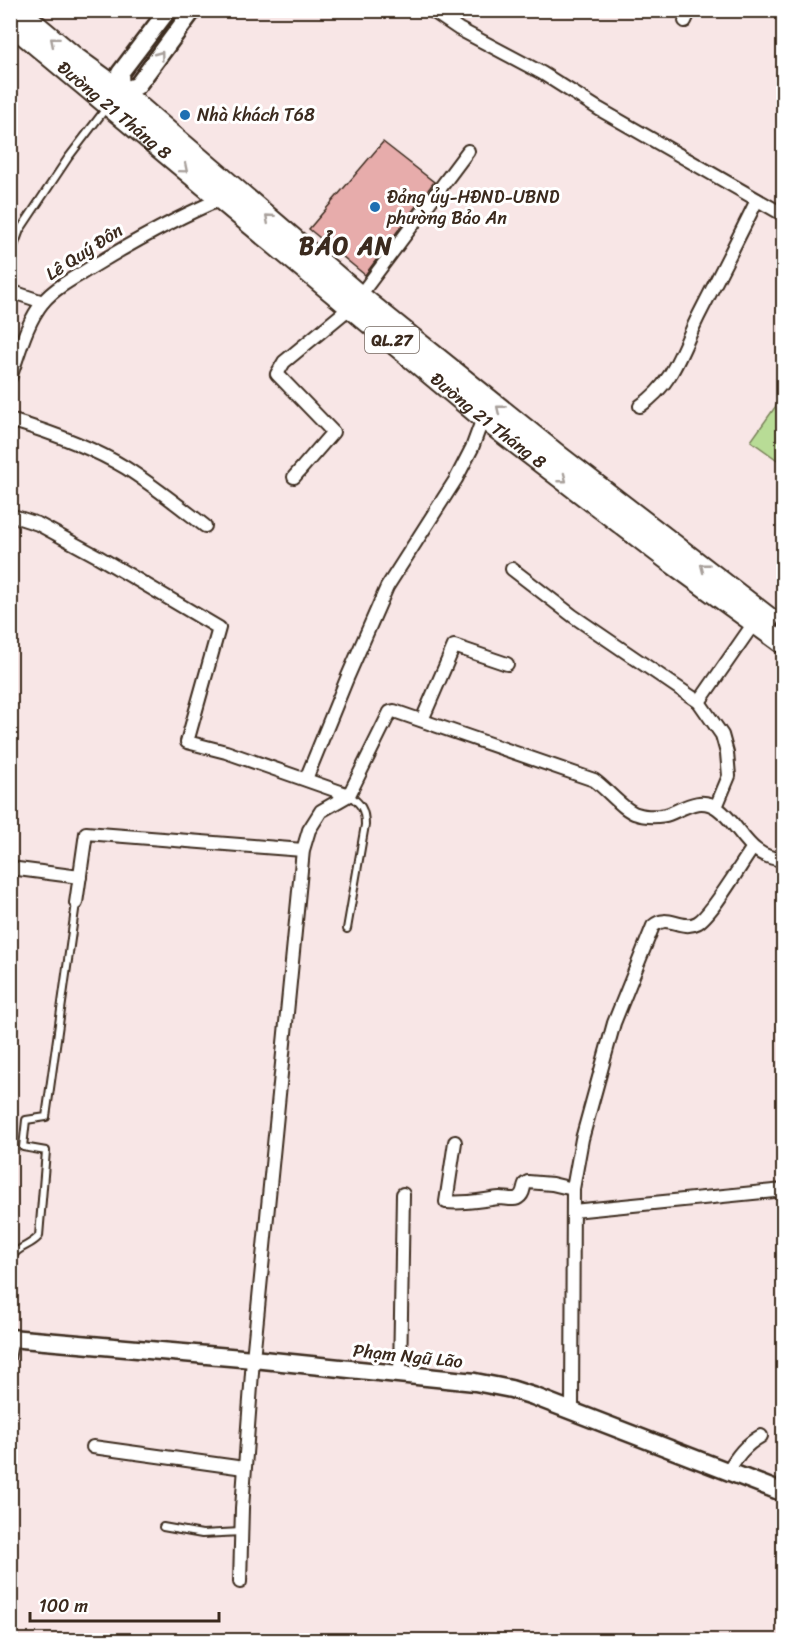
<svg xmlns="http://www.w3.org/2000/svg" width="794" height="1651" font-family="Sriracha,sans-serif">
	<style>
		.green { fill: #b8dc96; stroke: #7a835a; stroke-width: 1.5 }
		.building { fill: #e7acab; stroke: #3b2a1e; stroke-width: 1.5 }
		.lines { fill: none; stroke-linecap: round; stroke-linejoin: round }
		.service-casing { stroke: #3b2a1e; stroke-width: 10 }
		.minor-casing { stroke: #3b2a1e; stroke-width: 16 }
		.tertiary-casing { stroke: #3b2a1e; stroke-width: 21 }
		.primary-casing { stroke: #3b2a1e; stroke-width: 24 }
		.service { stroke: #fff; stroke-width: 6 }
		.minor { stroke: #fff; stroke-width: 12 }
		.tertiary { stroke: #fff; stroke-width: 16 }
		.primary { stroke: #fff; stroke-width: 20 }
		.oneway { stroke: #a79f9a }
		.poi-dot { fill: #1f6fb2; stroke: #fff; stroke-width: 2 }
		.labels { text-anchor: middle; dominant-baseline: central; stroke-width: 6; stroke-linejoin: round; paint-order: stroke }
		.shield { fill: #fff; stroke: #766a62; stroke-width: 1.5 }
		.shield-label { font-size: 16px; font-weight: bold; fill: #3b2a1e }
		.street-label { font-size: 18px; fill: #3b2a1e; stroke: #fff }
		.poi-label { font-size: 18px; fill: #3b2a1e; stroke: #fff; text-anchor: start }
		.district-label { font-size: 24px; font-weight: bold; letter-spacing: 1.5px; fill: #3b2a1e; stroke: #fff }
	</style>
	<rect width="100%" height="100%" fill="#f8e6e6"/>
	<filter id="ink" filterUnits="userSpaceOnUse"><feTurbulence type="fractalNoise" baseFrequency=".0167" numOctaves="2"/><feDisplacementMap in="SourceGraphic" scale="12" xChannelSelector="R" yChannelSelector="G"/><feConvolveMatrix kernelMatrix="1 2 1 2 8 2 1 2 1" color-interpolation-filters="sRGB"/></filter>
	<g filter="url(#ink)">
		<polygon class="green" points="783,396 783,464 751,441"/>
		<polygon class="building" points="383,142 434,182 365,275 309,229"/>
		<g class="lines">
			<g class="service-casing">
				<g id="service">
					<polyline points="10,257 20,230 68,158 107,107"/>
					<path d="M347 929 365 825C365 809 361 804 349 795"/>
					<path d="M10 1261C16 1246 30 1247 39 1236L46 1151 23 1147 26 1120 46 1117 76 903"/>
					<polyline points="10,1364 15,1339"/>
					<polyline points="163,1527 202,1534 241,1532"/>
				</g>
			</g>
			<g class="minor-casing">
				<g id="minor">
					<polyline points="431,10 459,29 542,73 599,109 784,215"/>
					<polyline points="685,21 690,10"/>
					<polyline points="10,291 43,302"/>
					<path d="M10 378C19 353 26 323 43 302 55 288 72 279 87 270 131 243 173 219 221 199"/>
					<path d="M640 406C675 383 683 345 701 311 720 274 739 237 757 200"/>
					<path d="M10 420C50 432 90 446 126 468 153 485 179 506 205 526"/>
					<polyline points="294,477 333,432 277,374 284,362 352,306 468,151"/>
					<polyline points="10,515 38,524 97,556 219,628 187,742 226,752 349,795"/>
					<polyline points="512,569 573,616 699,702 722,735 727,753 729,776 716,807"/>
					<polyline points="699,702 754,623"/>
					<polyline points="422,720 454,646 507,664"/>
					<polyline points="306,779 348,676 387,587 456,479 472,448 483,418"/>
					<polyline points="10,868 80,877"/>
					<polyline points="76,903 86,833 303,850"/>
					<path d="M455 1142 446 1202C467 1204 480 1200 500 1198 506 1198 515 1201 519 1197 524 1194 523 1188 525 1184L528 1182 552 1184 573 1189"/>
					<polyline points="573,1211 784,1190"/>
					<polyline points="400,1375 403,1194"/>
					<path d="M572 1410 573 1189 582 1139 614 1023 653 926C667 913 681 931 697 923 711 916 741 864 752 849"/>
					<polyline points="93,1447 244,1468"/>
					<path d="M728 1471C737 1456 745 1445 761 1436"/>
					<path d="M240 1582 242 1508 253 1359 303 850 309 830 321 811 349 795 390 712 394 711 594 780C607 789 624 811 637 814 645 817 661 817 669 814 684 808 701 796 717 808 743 827 746 857 784 860"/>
				</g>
			</g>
			<g class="tertiary-casing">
				<g id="tertiary">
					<polyline points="121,91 120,73 168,10"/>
					<polyline points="114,100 121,91 137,86 193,10"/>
					<polyline points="10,1338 253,1359 475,1382 511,1389 533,1396 784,1493"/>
				</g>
			</g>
			<g class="primary-casing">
				<g id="primary">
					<polyline points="18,10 74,57 121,91 360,296 559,456 769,618"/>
					<path id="s1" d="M10 23 483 418 671 562 784 644"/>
				</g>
			</g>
			<use href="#service" class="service"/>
			<use href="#minor" class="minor"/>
			<use href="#tertiary" class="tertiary"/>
			<use href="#primary" class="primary"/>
		</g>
		<defs><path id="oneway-chevron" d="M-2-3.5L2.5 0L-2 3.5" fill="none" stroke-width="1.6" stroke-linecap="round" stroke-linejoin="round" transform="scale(1.5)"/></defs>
		<g class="oneway">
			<use href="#oneway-chevron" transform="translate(54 41) rotate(-140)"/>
			<use href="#oneway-chevron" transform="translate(160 55) rotate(-53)"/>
			<use href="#oneway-chevron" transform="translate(184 169) rotate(40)"/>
			<use href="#oneway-chevron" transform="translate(269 218) rotate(-139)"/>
			<use href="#oneway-chevron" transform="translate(500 409) rotate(-141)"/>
			<use href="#oneway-chevron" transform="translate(563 479) rotate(38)"/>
			<use href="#oneway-chevron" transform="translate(704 567) rotate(-142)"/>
		</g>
	</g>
	<g class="poi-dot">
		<circle cx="185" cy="115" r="6"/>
		<circle cx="375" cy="207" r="6"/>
	</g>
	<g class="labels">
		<rect class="shield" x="365" y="327" width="54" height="26" rx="4.5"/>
		<g class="shield-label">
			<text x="392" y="340">QL.27</text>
		</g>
		<g class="street-label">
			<text stroke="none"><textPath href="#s1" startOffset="136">Đường 21 Tháng 8</textPath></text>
			<text transform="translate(84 252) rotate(-33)">Lê Quý Đôn</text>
			<text stroke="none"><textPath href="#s1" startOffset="622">Đường 21 Tháng 8</textPath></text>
			<text transform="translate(408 1356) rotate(6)">Phạm Ngũ Lão</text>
		</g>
		<g class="poi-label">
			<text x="197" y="115">Nhà khách T68</text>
			<text x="387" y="197">Đảng ủy-HĐND-UBND<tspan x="387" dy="21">phường Bảo An</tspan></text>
		</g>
		<g class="district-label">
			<text x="346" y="246">BẢO AN</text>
		</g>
	</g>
	<rect width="794" height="1651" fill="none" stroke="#fff" stroke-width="36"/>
	<rect x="18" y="18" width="758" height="1615" fill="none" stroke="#3b2a1e" stroke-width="2" filter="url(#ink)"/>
	<path d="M30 1612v9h189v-9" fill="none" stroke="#3b2a1e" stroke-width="3"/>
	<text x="39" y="1612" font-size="18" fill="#3b2a1e" stroke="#ffffff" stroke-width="4.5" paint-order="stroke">100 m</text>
</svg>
